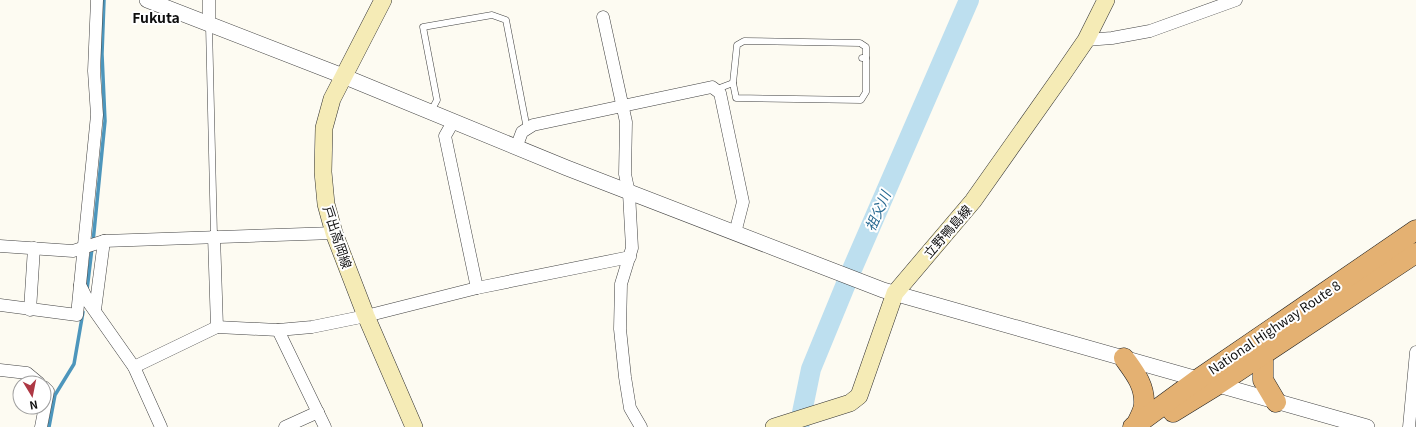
<svg xmlns="http://www.w3.org/2000/svg" width="1416" height="427" font-family="Georgia,'Noto Sans JP',serif">
	<style>
		.lines { fill: none; stroke-linecap: round; stroke-linejoin: round }
		.stream { stroke: #4d96bc; stroke-width: 3.5 }
		.river { stroke: #bddfef; stroke-width: 20 }
		.service-casing { stroke: #424242; stroke-width: 7 }
		.minor-casing { stroke: #424242; stroke-width: 13 }
		.tertiary-casing { stroke: #424242; stroke-width: 16 }
		.secondary-casing { stroke: #313131; stroke-width: 18 }
		.trunk-casing { stroke: #202020; stroke-width: 21 }
		.service { stroke: #fff; stroke-width: 6 }
		.minor { stroke: #fff; stroke-width: 12 }
		.tertiary { stroke: #fff; stroke-width: 15 }
		.secondary { stroke: #f5ebb6; stroke-width: 17 }
		.trunk { stroke: #e4b172; stroke-width: 20 }
		.labels { text-anchor: middle; dominant-baseline: central; stroke-width: 4; stroke-linejoin: round; paint-order: stroke }
		.street-label { font-size: 13px; fill: #0f0f0f; stroke: #fff }
		.neighbourhood-label { font-size: 14px; font-weight: bold; fill: #0f0f0f; stroke: #fff }
		.water-label { font-size: 14px; font-style: italic; fill: #276991; stroke: #fff }
	</style>
	<rect width="100%" height="100%" fill="#fdfbf2"/>
	<g class="lines">
		<g class="stream">
			<polyline points="93,242 105,121 102,54 104,0"/>
			<polyline points="87,290 92,248"/>
			<polyline points="49,427 55,395 74,364 83,312"/>
		</g>
		<polyline class="river" points="799,427 811,369 850,274 969,0"/>
		<g class="service-casing">
			<g id="service">
				<polyline points="209,26 214,236"/>
				<polyline points="733,83 737,45 744,41 860,43 866,47 866,58"/>
				<polyline points="717,89 733,83 736,98 861,100 866,92 866,58 862,58"/>
				<polyline points="431,111 437,100 423,27 492,15 506,20 527,129"/>
			</g>
		</g>
		<g class="minor-casing">
			<g id="minor">
				<polyline points="97,0 94,71 97,115 80,285 89,303 134,367 161,427"/>
				<polyline points="209,0 209,25"/>
				<polyline points="603,17 626,122 625,174 629,193 632,248 621,284 620,329 625,377 630,408 641,427"/>
				<polyline points="1086,40 1112,38 1150,31 1236,0"/>
				<polyline points="453,122 445,136 477,288"/>
				<polyline points="516,148 522,132 533,125 712,87 720,93 743,202 735,233"/>
				<polyline points="0,246 73,251 104,241 334,233"/>
				<polyline points="0,305 77,315 80,285"/>
				<polyline points="30,310 34,248"/>
				<polyline points="95,310 104,241"/>
				<polyline points="217,327 278,330 312,327 366,316 477,288 630,257"/>
				<polyline points="278,330 325,427"/>
				<polyline points="134,367 217,327 214,236"/>
				<polyline points="0,370 27,373 39,383"/>
				<polyline points="41,427 48,391 44,387"/>
				<polyline points="285,427 318,412"/>
				<polyline points="1409,427 1416,352"/>
			</g>
		</g>
		<g class="tertiary-casing">
			<polyline id="tertiary" points="147,0 343,76 567,168 883,290 1367,427"/>
		</g>
		<g class="secondary-casing">
			<g id="secondary">
				<polyline points="383,0 332,99 324,128 323,172 326,204 334,233 366,316 414,427"/>
				<polyline points="774,427 850,403 859,396 895,293 973,201 1062,75 1086,40 1106,0"/>
			</g>
		</g>
		<g class="trunk-casing">
			<g id="trunk">
				<polyline points="1263,353 1263,380 1276,402"/>
				<path d="M1124 358C1134 372 1145 385 1144 404 1144 410 1139 419 1136 425"/>
				<polyline points="1173,412 1217,385 1416,253"/>
				<polyline points="1133,427 1197,380 1416,230"/>
			</g>
		</g>
		<use href="#service" class="service"/>
		<use href="#minor" class="minor"/>
		<use href="#tertiary" class="tertiary"/>
		<use href="#secondary" class="secondary"/>
		<use href="#trunk" class="trunk"/>
	</g>
	<g class="labels">
		<g class="street-label">
			<text transform="translate(947 231) rotate(-49)">立野鴨島線</text>
			<text transform="translate(338 237) rotate(72)">戸出高岡線</text>
			<text transform="translate(1274 327) rotate(-34)">National Highway Route 8</text>
		</g>
		<g class="neighbourhood-label">
			<text x="156" y="17">Fukuta</text>
		</g>
		<g class="water-label">
			<text transform="translate(877 211) rotate(-66)">祖父川</text>
		</g>
	</g>
	<g transform="translate(32 395) rotate(170)"><circle r="19" fill="#ffffff" stroke="#9f9f9f"/>
	<path d="M0-3L7 15L0 10L-7 15Z" fill="#ae3844"/>
	<text y="-6" font-size="11" font-weight="bold" text-anchor="middle" fill="#0f0f0f">N</text>
	</g>
</svg>
